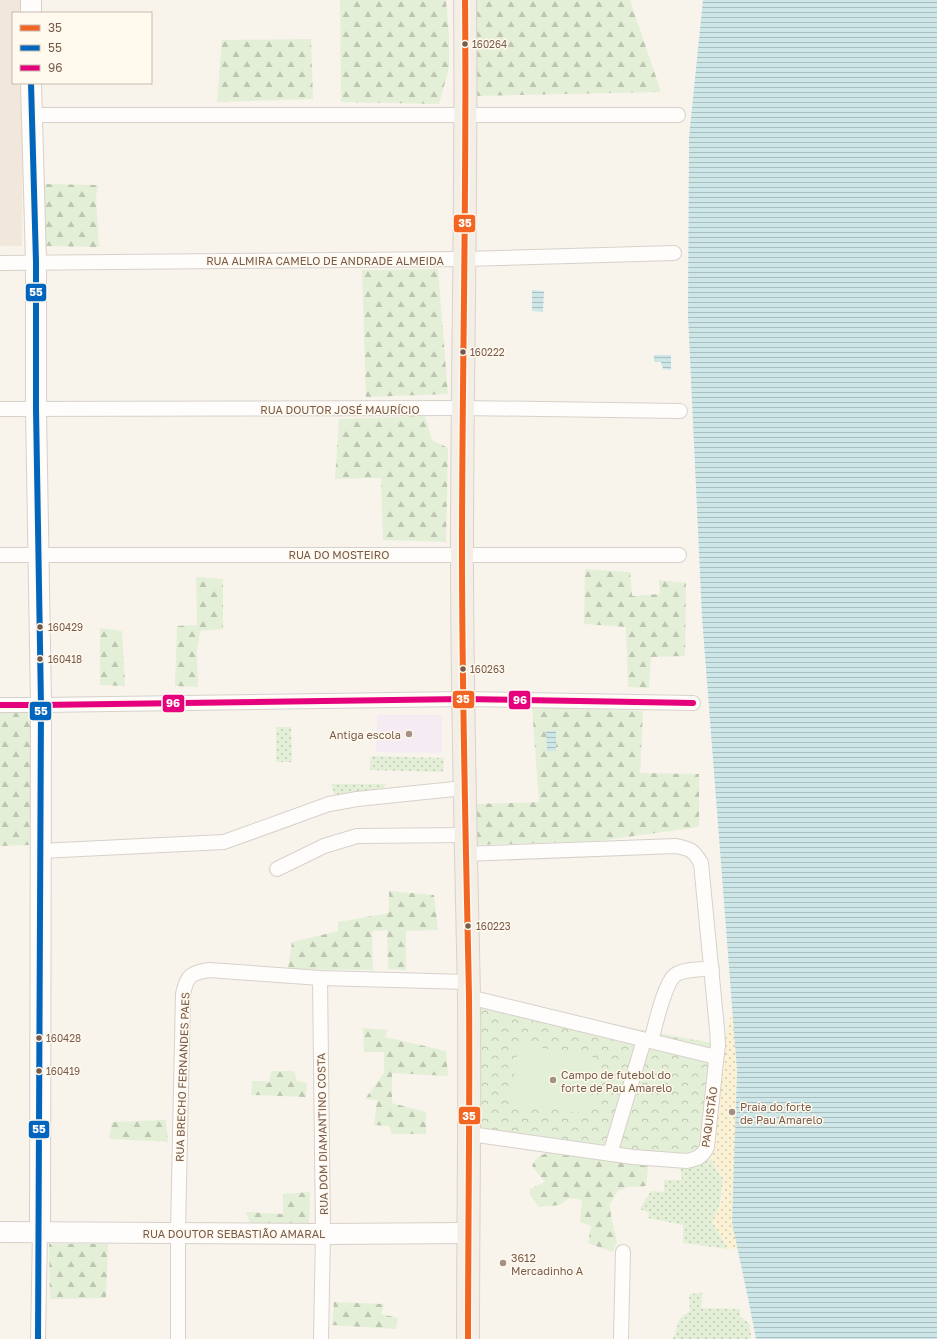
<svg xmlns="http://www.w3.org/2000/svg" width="937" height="1339" font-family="'Golos Text',sans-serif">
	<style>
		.residential { fill: #f1e7da }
		.education { fill: #f5ebf3 }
		.grass { fill: url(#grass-dots) }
		.forest { fill: url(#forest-firs) }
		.sand { fill: url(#sand-dots) }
		.park { fill: url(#park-crowns) }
		.pitch { fill: #e4efd7 }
		.water { fill: url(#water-rules) }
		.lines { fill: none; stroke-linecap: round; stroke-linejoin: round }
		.street-casing { stroke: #d7d1ca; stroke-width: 16 }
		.secondary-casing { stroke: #d8d0c8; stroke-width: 22 }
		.primary-casing { stroke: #dad1ca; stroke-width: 24 }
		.street { stroke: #fefdfc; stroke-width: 14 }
		.secondary { stroke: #fefdfc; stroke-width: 20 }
		.primary { stroke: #f3eee6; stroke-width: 22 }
		.bus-1-casing { stroke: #fff9ee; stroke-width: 9 }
		.bus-2-casing { stroke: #fff9ee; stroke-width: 9 }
		.bus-3-casing { stroke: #fff9ee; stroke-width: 9 }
		.bus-1 { stroke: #f26522; stroke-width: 6 }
		.bus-2 { stroke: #0065bd; stroke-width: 6 }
		.bus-3 { stroke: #e5007d; stroke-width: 6 }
		.bus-dot { fill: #785b4b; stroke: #fff9ee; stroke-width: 1.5 }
		.poi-dot { fill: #a59183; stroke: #fff9ee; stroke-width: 1.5 }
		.labels { text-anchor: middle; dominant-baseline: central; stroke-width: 3; stroke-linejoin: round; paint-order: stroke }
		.bus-label { font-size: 10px; fill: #785b4b; stroke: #fff9ee; text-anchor: start }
		.street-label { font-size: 11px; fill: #785b4b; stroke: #fff9ee }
		.poi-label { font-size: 11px; fill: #785b4b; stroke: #fff9ee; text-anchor: start }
		.line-badge { stroke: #fff9ee; stroke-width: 1.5 }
		.badge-label { font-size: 11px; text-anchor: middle; font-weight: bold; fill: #fff }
	</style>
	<defs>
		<pattern id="grass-dots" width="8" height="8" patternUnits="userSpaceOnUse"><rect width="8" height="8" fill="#e4efd7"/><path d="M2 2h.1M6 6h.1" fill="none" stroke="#bec5b0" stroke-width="1.8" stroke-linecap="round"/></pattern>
		<pattern id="forest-firs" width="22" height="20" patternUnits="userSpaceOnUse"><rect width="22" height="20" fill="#e4efd7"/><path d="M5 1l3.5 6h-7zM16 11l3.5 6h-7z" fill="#bec5b0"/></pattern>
		<pattern id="sand-dots" width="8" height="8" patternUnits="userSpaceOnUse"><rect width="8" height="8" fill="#fbf2d5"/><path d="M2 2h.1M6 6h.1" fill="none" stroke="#d0c7af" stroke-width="1.8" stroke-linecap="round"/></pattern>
		<pattern id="park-crowns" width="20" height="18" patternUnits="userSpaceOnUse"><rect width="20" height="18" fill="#e4efd7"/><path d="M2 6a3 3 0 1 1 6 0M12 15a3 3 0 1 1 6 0" fill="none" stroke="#bec5b0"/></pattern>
		<pattern id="water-rules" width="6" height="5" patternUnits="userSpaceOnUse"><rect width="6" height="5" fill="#cde6e8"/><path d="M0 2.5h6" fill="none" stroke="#abbdbe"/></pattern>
	</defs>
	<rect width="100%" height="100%" fill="#f8f4ec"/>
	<polygon class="residential" points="0,0 23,0 23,13 13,13 13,83 23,83 22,246 0,246"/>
	<polygon class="education" points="377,715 442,715 442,753 376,752"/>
	<g class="grass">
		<polygon points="276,727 291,727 292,762 276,762"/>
		<polygon points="371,756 444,758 443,772 370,770"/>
		<polygon points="331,784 386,784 381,792 335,795"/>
		<polygon points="711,1159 723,1180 720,1204 712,1222 728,1249 683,1243 683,1225 648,1218 649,1213 640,1209 651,1191 664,1192 664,1180 682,1180 680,1164"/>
		<polygon points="702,1293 701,1308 740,1309 740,1317 749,1323 751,1336 750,1339 673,1339 680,1318 690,1311 689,1294"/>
	</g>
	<g class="forest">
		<polygon points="340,0 446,0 449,34 449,68 439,104 341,102"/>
		<polygon points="475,0 630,0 661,92 474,96"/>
		<polygon points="311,39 313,99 217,102 222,40"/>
		<polygon points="43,184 98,185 96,197 99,247 46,246"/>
		<polygon points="438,269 448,394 366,397 362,270"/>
		<polygon points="425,416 432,440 448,448 446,542 383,540 381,478 335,479 339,419"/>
		<polygon points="585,569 630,572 632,596 660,594 659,580 686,583 685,656 651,657 649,688 628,687 626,627 584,624"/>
		<polygon points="196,577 223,579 223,629 200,631 197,652 198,687 175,686 177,626 197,625"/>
		<polygon points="100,628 122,631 125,686 100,685"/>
		<polygon points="532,707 643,711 640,773 699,774 699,827 598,841 474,845 473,804 539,802"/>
		<polygon points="33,712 29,845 0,846 0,713"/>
		<polygon points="389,891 434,895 438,930 406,931 406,970 388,969 387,930 372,931 373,970 288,969 292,942 338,931 338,922 389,913"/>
		<polygon points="363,1028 388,1030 385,1037 446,1051 448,1076 392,1073 392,1103 426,1112 426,1134 392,1134 389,1126 374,1125 377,1100 365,1099 384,1073 384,1052 364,1052"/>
		<polygon points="271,1071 294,1071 297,1081 307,1083 306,1097 251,1095 252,1081 265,1081 269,1083"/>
		<polygon points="166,1120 168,1142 109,1139 112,1122"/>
		<path d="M559 1150 649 1160 646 1186 628 1187 618 1191 610 1204 611 1216 614 1228 617 1242 613 1252 588 1243 591 1226 580 1222 582 1200 569 1198 560 1205 539 1207 530 1195V1189L545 1182 532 1166C537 1153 546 1154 559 1150Z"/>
		<polygon points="310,1192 309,1226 252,1228 246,1212 283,1214 283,1194"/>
		<polygon points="49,1244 108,1244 106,1298 50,1299"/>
		<polygon points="334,1302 384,1304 381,1314 398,1318 396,1329 332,1325"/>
	</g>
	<polygon class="sand" points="733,1007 756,1249 728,1249 712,1222 722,1201 723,1180 711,1159 709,1152 719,1064"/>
	<polygon class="park" points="475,996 647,1031 712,1043 704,1156 643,1154 474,1127"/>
	<polygon class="pitch" points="518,1044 597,1058 588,1114 511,1102"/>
	<g class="water">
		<polygon points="703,0 937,0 937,1339 756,1339 748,1298 732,1223 737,1071 702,617 688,315 689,137"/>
		<polygon points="532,290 544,291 543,312 532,311"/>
		<polygon points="654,355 671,355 671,370 663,369 661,362 654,362"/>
		<polygon points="546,731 556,731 556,751 547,751"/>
	</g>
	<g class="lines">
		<g class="street-casing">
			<g id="street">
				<polyline points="31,115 678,115"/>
				<polyline points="0,263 464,259 674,253"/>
				<polyline points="0,409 463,408 680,411"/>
				<polyline points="0,555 679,555"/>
				<polyline points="0,705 41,705 463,699 693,703"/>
				<polyline points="40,851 224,842 329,804 357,799 464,788"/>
				<path d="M465 854 676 846C691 849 693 850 701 863L717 1029 718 1045 716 1061"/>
				<polyline points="277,869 324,846 357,836 465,835"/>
				<polyline points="320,978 323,1234 321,1339"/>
				<path d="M469 997 712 1056 716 1061 707 1147C703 1156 697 1159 687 1161L633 1157 470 1134"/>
				<path d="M651 1041C655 1027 664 984 675 975 684 969 701 969 712 969"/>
				<polyline points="610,1154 644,1040"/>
				<polyline points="38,1339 40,1232"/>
				<path d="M178 1339V1232L183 994C187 975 191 973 209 970L320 978 468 982"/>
				<polyline points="621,1339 623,1252"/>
			</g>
		</g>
		<g class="secondary-casing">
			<g id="secondary">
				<polyline points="31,0 31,13"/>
				<polyline points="31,83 36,262 36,409 41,705 40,1232"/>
				<polyline points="0,1232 323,1234 468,1233"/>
			</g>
		</g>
		<g class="primary-casing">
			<path id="primary" d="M465 0C467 184 462 368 462 552 462 700 466 848 469 996 470 1110 468 1225 468 1339"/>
		</g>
		<use href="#street" class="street"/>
		<use href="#secondary" class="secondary"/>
		<use href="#primary" class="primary"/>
		<g class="bus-1-casing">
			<path id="bus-1" d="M465 0C467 184 462 368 462 552 462 700 466 848 469 996 470 1110 468 1225 468 1339"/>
		</g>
		<g class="bus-2-casing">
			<polyline id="bus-2" points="31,83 36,262 36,409 41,705 38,1339"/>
		</g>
		<g class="bus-3-casing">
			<polyline id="bus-3" points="0,705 41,705 463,699 693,703"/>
		</g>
		<use href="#bus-1" class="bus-1"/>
		<use href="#bus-2" class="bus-2"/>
		<use href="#bus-3" class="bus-3"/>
	</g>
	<g class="bus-dot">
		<circle cx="465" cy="44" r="3.5"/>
		<circle cx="463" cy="352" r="3.5"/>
		<circle cx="40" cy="627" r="3.5"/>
		<circle cx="40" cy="659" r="3.5"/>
		<circle cx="463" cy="669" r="3.5"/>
		<circle cx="468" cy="926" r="3.5"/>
		<circle cx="39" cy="1038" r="3.5"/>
		<circle cx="39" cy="1071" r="3.5"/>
	</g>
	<g class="poi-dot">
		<circle cx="409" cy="734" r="4"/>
		<circle cx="553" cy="1080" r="4"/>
		<circle cx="732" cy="1112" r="4"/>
		<circle cx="503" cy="1263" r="4"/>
	</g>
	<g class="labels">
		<g class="bus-label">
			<text x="472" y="44">160264</text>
			<text x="470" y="352">160222</text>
			<text x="48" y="627">160429</text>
			<text x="48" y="659">160418</text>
			<text x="470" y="669">160263</text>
			<text x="476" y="926">160223</text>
			<text x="46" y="1038">160428</text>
			<text x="46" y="1071">160419</text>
		</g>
		<g class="street-label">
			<text x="325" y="260">RUA ALMIRA CAMELO DE ANDRADE ALMEIDA</text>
			<text x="340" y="409">RUA DOUTOR JOSÉ MAURÍCIO</text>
			<text x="339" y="554">RUA DO MOSTEIRO</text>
			<text transform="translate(182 1077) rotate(-88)">RUA BRECHO FERNANDES PAES</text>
			<text transform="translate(709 1117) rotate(-82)">PAQUISTÃO</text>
			<text transform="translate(322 1134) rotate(-91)">RUA DOM DIAMANTINO COSTA</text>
			<text x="234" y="1233">RUA DOUTOR SEBASTIÃO AMARAL</text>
		</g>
		<g class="poi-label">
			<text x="401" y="734" text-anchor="end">Antiga escola</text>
			<text x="561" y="1074">Campo de futebol do<tspan x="561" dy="13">forte de Pau Amarelo</tspan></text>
			<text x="740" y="1106">Praia do forte<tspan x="740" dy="13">de Pau Amarelo</tspan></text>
			<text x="511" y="1257">3612<tspan x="511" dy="13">Mercadinho A</tspan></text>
		</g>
	</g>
	<g class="line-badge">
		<rect x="453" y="214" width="23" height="19" rx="4" fill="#f26522"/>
		<rect x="25" y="283" width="22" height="19" rx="4" fill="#0065bd"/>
		<rect x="452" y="690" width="23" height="19" rx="4" fill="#f26522"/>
		<rect x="508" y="690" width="23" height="20" rx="4" fill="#e5007d"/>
		<rect x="162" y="694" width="23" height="19" rx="4" fill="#e5007d"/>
		<rect x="29" y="701" width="23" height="20" rx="4" fill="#0065bd"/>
		<rect x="458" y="1106" width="23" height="19" rx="4" fill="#f26522"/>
		<rect x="28" y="1120" width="22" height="19" rx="4" fill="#0065bd"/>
	</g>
	<g class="badge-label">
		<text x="465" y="227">35</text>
		<text x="36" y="296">55</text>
		<text x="463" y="703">35</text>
		<text x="520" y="704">96</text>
		<text x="173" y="707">96</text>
		<text x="41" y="715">55</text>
		<text x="469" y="1120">35</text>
		<text x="39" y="1133">55</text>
	</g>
	<rect x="12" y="12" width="140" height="72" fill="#fff9ee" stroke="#c9baad"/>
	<rect x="20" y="25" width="20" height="6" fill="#f26522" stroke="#c9baad"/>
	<text x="48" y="32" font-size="12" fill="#785b4b">35</text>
	<rect x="20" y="45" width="20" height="6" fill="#0065bd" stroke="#c9baad"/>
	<text x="48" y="52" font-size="12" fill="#785b4b">55</text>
	<rect x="20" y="65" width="20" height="6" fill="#e5007d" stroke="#c9baad"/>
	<text x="48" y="72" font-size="12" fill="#785b4b">96</text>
</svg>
